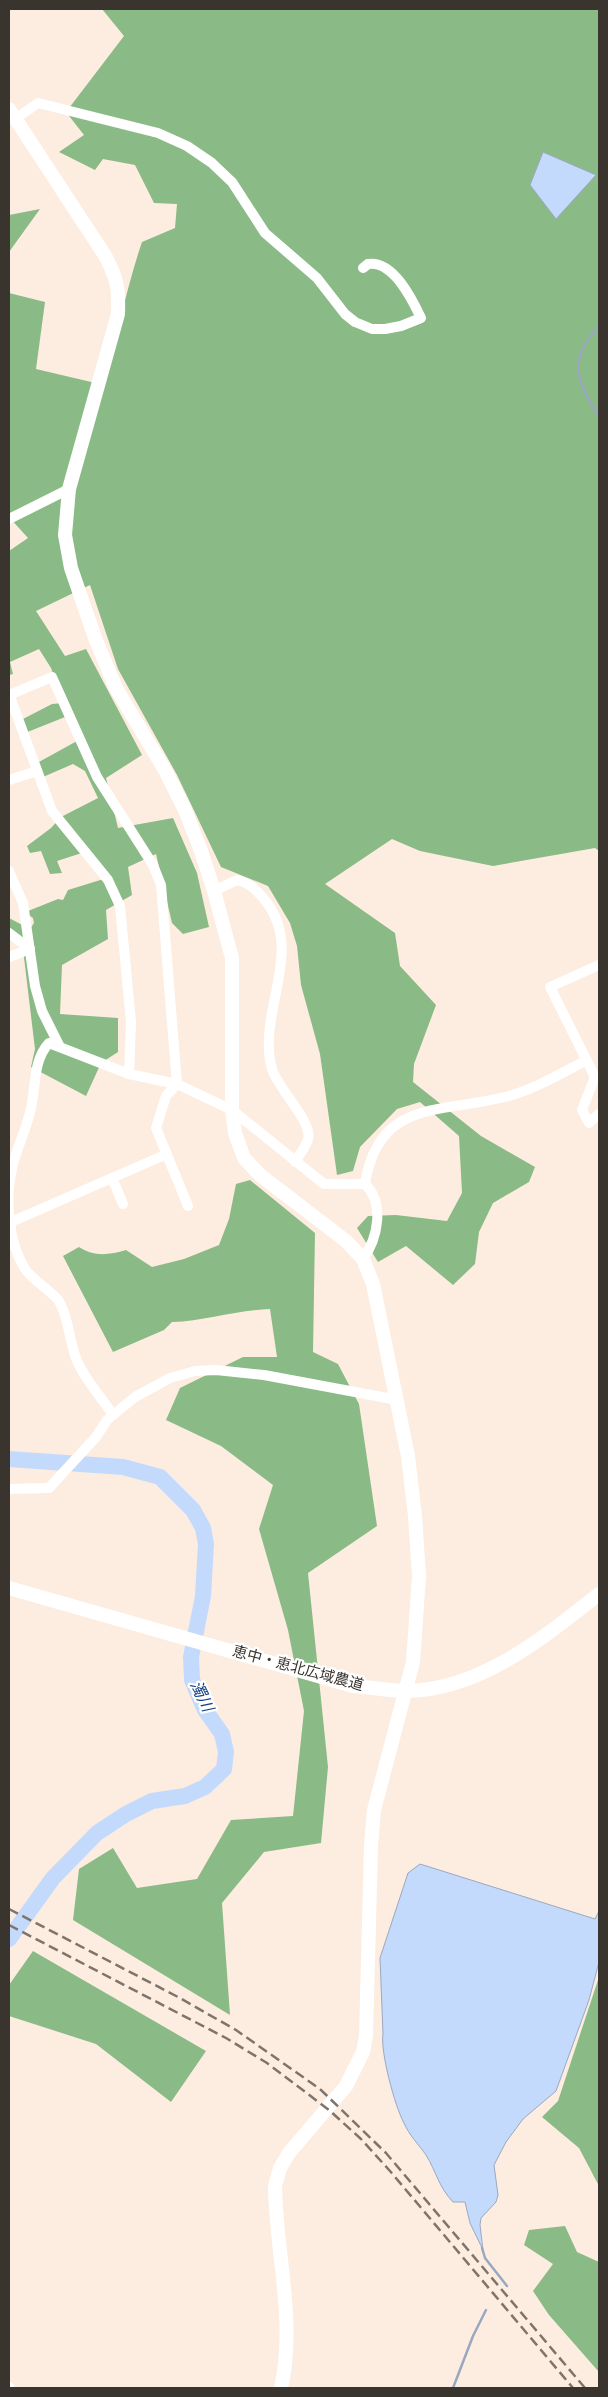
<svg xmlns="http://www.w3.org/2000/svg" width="608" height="2397" font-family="Roboto,'Noto Sans JP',sans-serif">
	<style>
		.forest { fill: #8aba85 }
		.water { fill: #c3dafd; stroke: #9aa8bf }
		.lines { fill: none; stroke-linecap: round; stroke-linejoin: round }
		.stream { stroke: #9aa8bf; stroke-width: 2.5 }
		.river { stroke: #c3dafd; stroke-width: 16 }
		.street { stroke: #fff; stroke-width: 10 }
		.secondary { stroke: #fff; stroke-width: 14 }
		.rail { stroke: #7e746c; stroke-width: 2.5; stroke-dasharray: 10 5; stroke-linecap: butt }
		.labels { text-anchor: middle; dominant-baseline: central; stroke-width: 4.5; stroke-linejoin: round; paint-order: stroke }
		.street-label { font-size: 15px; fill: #3a342e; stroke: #fff }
		.water-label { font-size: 16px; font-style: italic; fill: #154284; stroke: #fff }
	</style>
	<rect width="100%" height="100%" fill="#fdede0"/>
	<g class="forest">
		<path d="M102 9H599V851L595 848 493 866 420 851 392 839 325 884 395 933 400 966 436 1005 414 1064 413 1082 481 1136 535 1167 529 1182 493 1203 479 1232 475 1264 453 1285 406 1246 378 1262 357 1228 368 1216 396 1215 447 1221 462 1193 459 1136 420 1102 397 1109 360 1147 353 1171 337 1175 320 1054 301 985 297 946 290 923 268 886 221 867 177 775 118 669 90 585 36 611 65 656 86 649 142 755 106 778 118 828 173 818 197 873 209 927 183 934 172 923 156 854 128 867 132 895 106 910 108 939 62 965 60 1014 118 1018V1052L101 1063 86 1096 31 1067 35 1049 22 941 9 933V918L30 929 34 923 33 918 26 913 28 911 58 899 63 900 68 890 110 877 88 851 57 861 62 873 50 874 41 851 30 853 27 846 51 828 61 817 98 798 85 771 73 764 43 777 37 763 77 741 65 717 25 733 21 720 52 704 64 703 51 668 39 649 10 662 13 674 9 675V551L28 538 9 517V293L45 302 36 369 104 385C117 337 126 289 142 242L175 228 177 204 154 203 135 165 103 159 95 170 59 152 84 135 66 112 124 36Z"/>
		<polygon points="40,209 9,252 9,215"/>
		<path d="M250 1180 315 1233 313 1352 338 1364 359 1404 377 1526 308 1573 328 1767 321 1843 264 1852 222 1903 230 2015 73 1920 79 1869 113 1848 137 1888 197 1879 231 1820 293 1816 304 1711 288 1630 259 1529 273 1485 221 1446 166 1420 180 1388 243 1357H277L270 1309C237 1310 205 1321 172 1322L164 1330 113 1352 63 1256 79 1247C94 1257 109 1255 126 1250L152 1267 184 1259 219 1245 229 1219 236 1184Z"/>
		<polygon points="33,1951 206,2051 171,2102 96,2044 9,2016 9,1985"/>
		<polygon points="599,1977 599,2186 579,2148 542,2117 558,2101"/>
		<polygon points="565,2226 577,2252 599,2262 599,2372 549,2315 533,2291 553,2264 524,2245 529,2230"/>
	</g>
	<g class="water">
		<polygon points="543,152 596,175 556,219 530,185"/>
		<path d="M420 1864 595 1919 599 1911V1962L589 2000 556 2091 523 2119 506 2142 494 2165 498 2195 496 2202 481 2218 480 2225 483 2250 470 2223 465 2202H453C438 2186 437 2173 426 2155 419 2145 409 2135 404 2123 395 2107 380 2051 383 2034L380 1958 408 1873Z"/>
	</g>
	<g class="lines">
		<g class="stream">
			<path d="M599 326C566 361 577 381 599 417"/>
			<polyline points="482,2248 485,2258 507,2286"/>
			<polyline points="453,2388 473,2336 486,2310"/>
		</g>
		<polyline class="river" points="9,1459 123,1467 160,1477 193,1510 203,1528 206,1544 203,1596 191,1657 192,1680 205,1710 222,1734 226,1752 224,1769 205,1787 185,1796 152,1801 126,1814 97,1833 53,1878 9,1939"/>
		<g class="street">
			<path d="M15 119 38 103 158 133 187 146 212 163 232 182 265 233 317 278 345 314 355 322 372 329H385L401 326 421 318C412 299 393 260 368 264L363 268"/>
			<polyline points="9,519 69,489"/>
			<polyline points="9,694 52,811 108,880 120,906 131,1022 129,1074"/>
			<polyline points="9,695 52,677 97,777 153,865 161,885 177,1084 166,1096 156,1128 188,1206"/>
			<polyline points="9,780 37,771"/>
			<polyline points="9,871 23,903 35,986 42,1011 59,1045"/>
			<path d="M214 891 237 880C250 883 255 889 264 899 307 950 256 1012 272 1069 278 1089 313 1122 308 1139 306 1147 299 1155 295 1162"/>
			<polyline points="9,933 30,949"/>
			<polyline points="9,957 30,949"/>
			<polyline points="599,965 550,987 595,1077 582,1110 589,1123 599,1114"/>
			<polyline points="112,1178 123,1204"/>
			<path d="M365 1184C378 1099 442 1113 505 1097 533 1090 560 1074 585 1061"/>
			<polyline points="11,1222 167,1154"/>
			<path d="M113 1415C102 1398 82 1376 76 1358 69 1340 69 1320 60 1303 55 1293 34 1282 25 1269 8 1242 5 1199 12 1169 16 1148 27 1129 31 1108 36 1086 33 1060 49 1043L129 1074 177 1084 232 1110 324 1184H365C385 1203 378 1238 363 1259"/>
			<polyline points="9,1489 49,1488 96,1437 107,1420 135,1397 170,1378 195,1371 216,1370 264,1375 398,1400"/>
			<polyline points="9,2387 9,2388"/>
		</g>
		<g class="secondary">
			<path d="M9 109 104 254C117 277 119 288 118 314L69 489 65 535 71 568 95 638 116 688 166 772 185 810 201 851 214 891 232 958V1110L235 1133 244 1158 260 1175 346 1241 363 1259 373 1284 408 1456 415 1516 419 1576 413 1662 374 1810 371 1846 366 2036 363 2052 346 2086 289 2153 280 2168 275 2186C276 2254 296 2322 281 2388"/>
			<path d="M9 1588 353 1686C370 1687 389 1691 407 1691 481 1690 544 1637 599 1594"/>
		</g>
		<g class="rail">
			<polyline points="9,1909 178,1997 236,2030 320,2089 386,2153 585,2388"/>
			<polyline points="9,1925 226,2038 267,2063 329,2110 361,2139 390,2171 573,2388"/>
		</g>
	</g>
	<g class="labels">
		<g class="street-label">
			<text transform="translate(298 1668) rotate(15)">恵中・恵北広域農道</text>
		</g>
		<g class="water-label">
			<text transform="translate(202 1696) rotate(64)">濁川</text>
		</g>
	</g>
	<rect width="608" height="2397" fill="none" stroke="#3a342e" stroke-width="20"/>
</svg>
